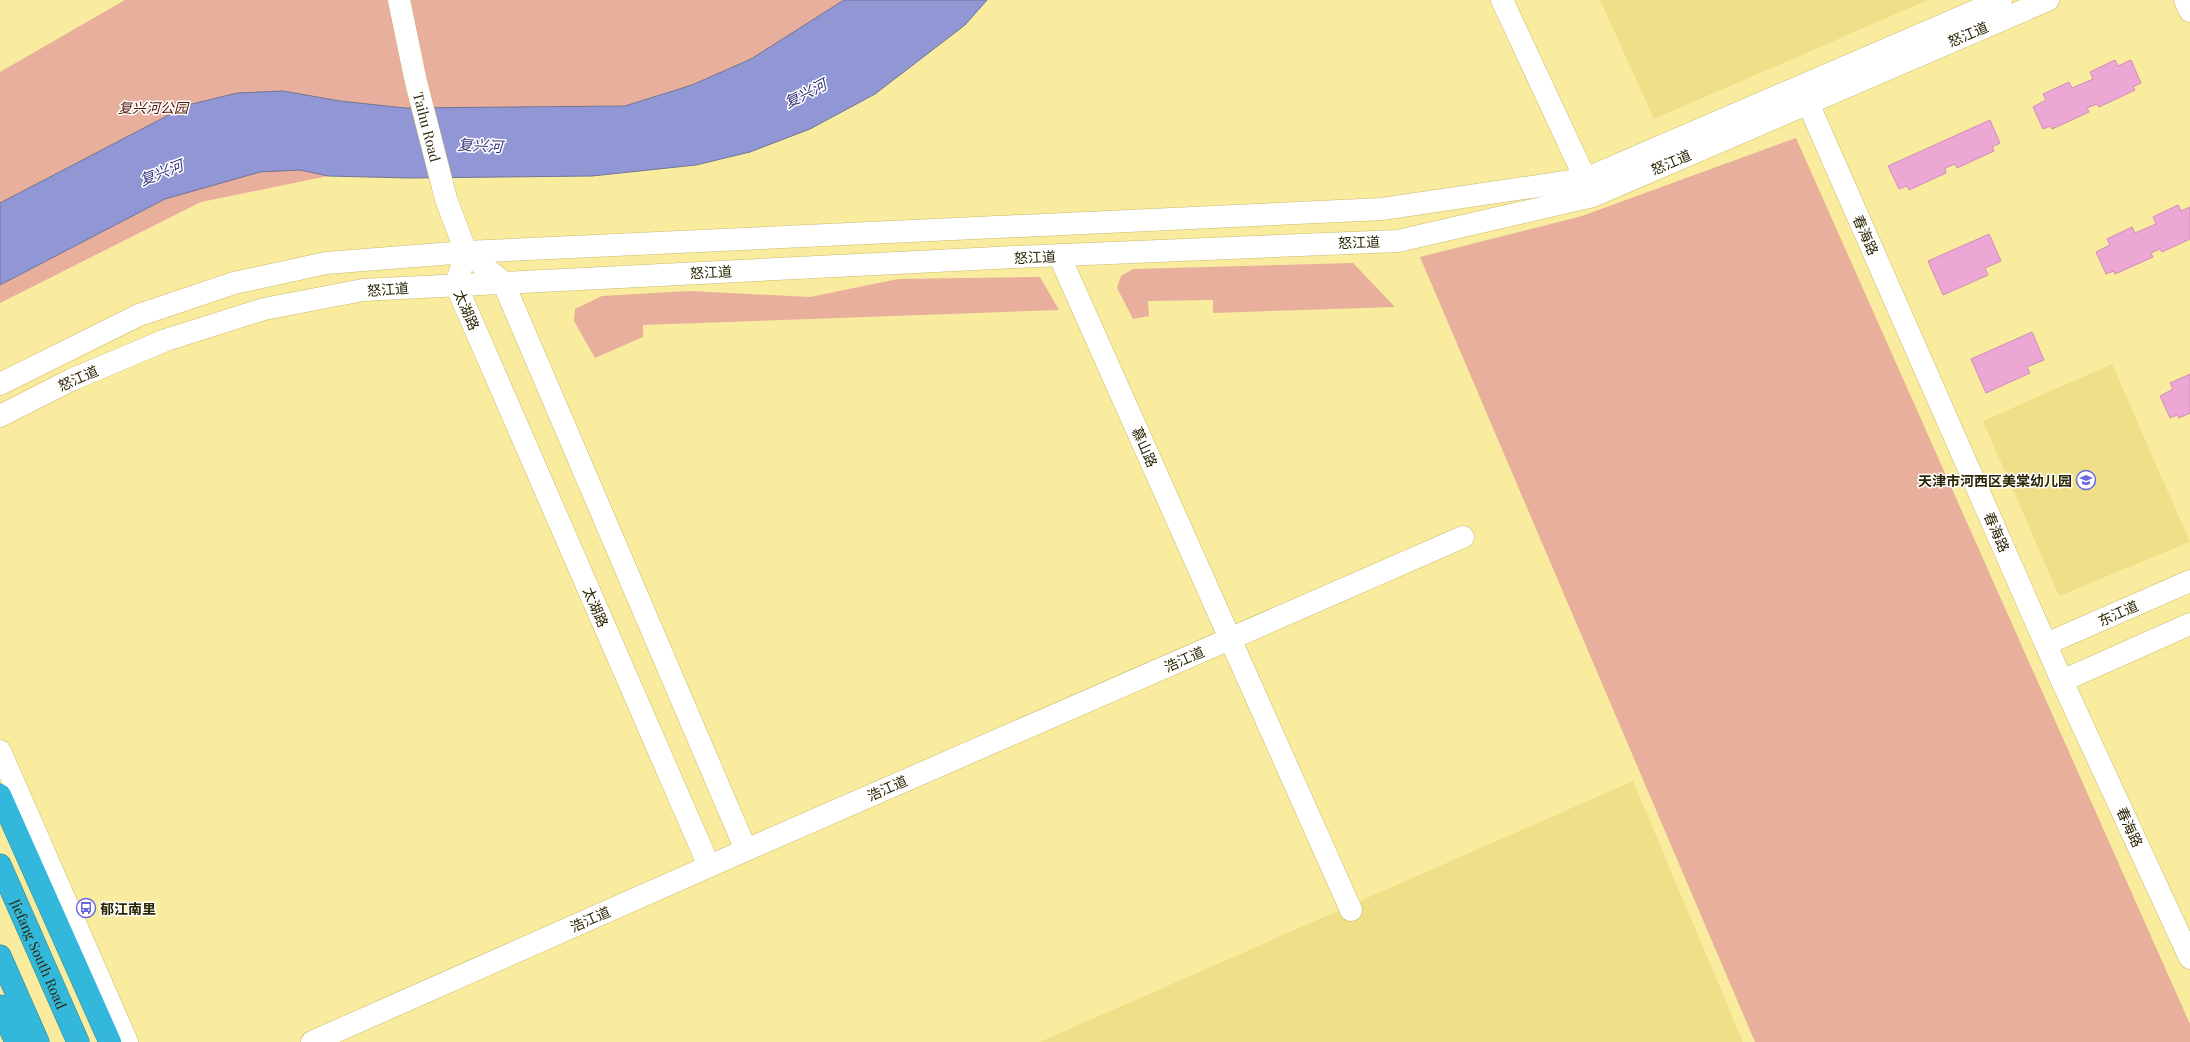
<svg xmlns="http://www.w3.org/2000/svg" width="2190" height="1042" font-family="'Playfair Display','Noto Sans SC',serif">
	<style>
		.built { fill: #eedf88 }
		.green { fill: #e7af9c }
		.water { fill: #9197d4; stroke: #727596 }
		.building { fill: #eca7d5; stroke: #d08dba }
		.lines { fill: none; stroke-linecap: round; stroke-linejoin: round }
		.minor-casing { stroke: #c8ba6d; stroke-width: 23 }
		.highway-casing { stroke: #30848f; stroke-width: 23 }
		.minor { stroke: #fff; stroke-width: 22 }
		.highway { stroke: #33b7da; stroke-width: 22 }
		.labels { text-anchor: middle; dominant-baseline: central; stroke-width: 3; stroke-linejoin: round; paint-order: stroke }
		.street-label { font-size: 14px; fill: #2b2604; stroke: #fff }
		.park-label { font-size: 14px; font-style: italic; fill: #511500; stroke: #fff }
		.poi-label { font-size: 14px; font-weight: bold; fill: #2b2604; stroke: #fff; text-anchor: end }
		.water-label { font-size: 15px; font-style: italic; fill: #35347d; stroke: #fff }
	</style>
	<rect width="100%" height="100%" fill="#faec9e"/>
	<g class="built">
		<polygon points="1600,0 1928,0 1654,119"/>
		<polygon points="2112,364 2190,542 2059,596 1983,421"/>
		<polygon points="1633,781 1743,1042 1040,1042"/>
	</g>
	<g class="green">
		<polygon points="125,0 908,0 697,110 328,176 201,202 0,303 0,72"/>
		<polygon points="1796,138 2190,1024 2190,1042 1755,1042 1420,257 1582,216"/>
		<polygon points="1353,263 1395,307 1213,313 1213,300 1148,301 1149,316 1133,319 1117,288 1121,276 1133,269"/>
		<polygon points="1040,277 1059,310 643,325 643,337 595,358 574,321 575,309 602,296 689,291 810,297 898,279"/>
	</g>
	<polygon class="water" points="844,0 987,0 965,25 875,94 810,129 750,152 696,165 592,176 409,178 328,176 300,170 260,172 165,199 0,285 0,203 188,105 237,93 283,91 340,101 405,108 625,106 692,85 751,59"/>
	<g class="building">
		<polygon points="2115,60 2118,66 2131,60 2141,83 2133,87 2135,90 2099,107 2097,104 2087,108 2089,112 2052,129 2050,126 2043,129 2033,107 2046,100 2043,94 2069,82 2072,88 2093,79 2090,72"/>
		<polygon points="1990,120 2000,143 1992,147 1994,151 1957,168 1955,164 1945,168 1946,173 1909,190 1907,186 1899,189 1888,166"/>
		<polygon points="2178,205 2181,211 2190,207 2190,239 2162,252 2160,249 2151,253 2153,257 2115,274 2114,271 2106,274 2096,252 2110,245 2107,239 2132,227 2135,233 2156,224 2153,217"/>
		<polygon points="1989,234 2001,261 1985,268 1988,275 1943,295 1928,261"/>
		<polygon points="2032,332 2044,360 2027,367 2030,373 1986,393 1971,359"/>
		<polygon points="2190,374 2190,413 2179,418 2177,415 2170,418 2160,396 2173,389 2170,383"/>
	</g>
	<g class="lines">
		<g class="minor-casing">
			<g id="minor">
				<path id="s1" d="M399 0 416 82 446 199 466 252 503 282 746 850"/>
				<polyline points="1502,0 1591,191"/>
				<polyline points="2185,0 2190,11"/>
				<polyline points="1808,103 2062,681 2190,958"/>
				<polyline points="466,252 456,285 709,866"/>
				<polyline points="1059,255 1351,910"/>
				<polyline points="0,384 139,315 234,283 326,263 466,252 1382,209 1585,179 2001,0"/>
				<polyline points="0,416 71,380 166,340 264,309 363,290 1015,257 1398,241 1593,196 2048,0"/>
				<polyline points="2046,644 2190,581"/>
				<polyline points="2062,681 2190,624"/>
				<polyline points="0,751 127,1042"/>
				<polyline points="312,1042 746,850 1463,537"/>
			</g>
		</g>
		<g class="highway-casing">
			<g id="highway">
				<polyline points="0,795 110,1042"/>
				<path id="s2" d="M0 865 78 1042"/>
				<polyline points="0,956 38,1042"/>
				<polyline points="0,1006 16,1042"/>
			</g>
		</g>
		<use href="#minor" class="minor"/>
		<use href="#highway" class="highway"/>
	</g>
	<defs>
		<g id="school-ring" transform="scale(1)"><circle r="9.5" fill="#fff" stroke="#6a69e3" stroke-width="1.5"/><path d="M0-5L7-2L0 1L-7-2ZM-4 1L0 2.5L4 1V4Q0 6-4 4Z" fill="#6a69e3"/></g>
		<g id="bus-ring" transform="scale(1)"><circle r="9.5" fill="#fff" stroke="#6a69e3" stroke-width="1.5"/><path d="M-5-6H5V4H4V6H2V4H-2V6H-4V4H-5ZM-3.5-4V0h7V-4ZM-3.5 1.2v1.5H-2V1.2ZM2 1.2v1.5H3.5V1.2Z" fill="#6a69e3"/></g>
	</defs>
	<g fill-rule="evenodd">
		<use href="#school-ring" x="2086" y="480"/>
		<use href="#bus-ring" x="86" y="908"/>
	</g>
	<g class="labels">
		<g class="street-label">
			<text transform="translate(1968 34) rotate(-23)">怒江道</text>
			<text stroke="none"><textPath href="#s1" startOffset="130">Taihu Road</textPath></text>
			<text transform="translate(1671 162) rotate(-23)">怒江道</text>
			<text transform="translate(1866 235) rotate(66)">春海路</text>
			<text transform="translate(1359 242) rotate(-2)">怒江道</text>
			<text transform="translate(1035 257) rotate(-3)">怒江道</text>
			<text transform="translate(711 272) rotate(-3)">怒江道</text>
			<text transform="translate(388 289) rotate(-4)">怒江道</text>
			<text transform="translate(467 310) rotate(67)">太湖路</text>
			<text transform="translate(78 378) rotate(-24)">怒江道</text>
			<text transform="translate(1145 447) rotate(66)">慕山路</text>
			<text transform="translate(1997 532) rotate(66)">春海路</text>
			<text transform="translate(596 607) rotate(67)">太湖路</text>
			<text transform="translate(2118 613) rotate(-24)">东江道</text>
			<text transform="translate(1184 659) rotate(-24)">浩江道</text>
			<text transform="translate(887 788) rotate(-24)">浩江道</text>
			<text transform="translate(2130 827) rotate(65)">春海路</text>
			<text transform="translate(590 919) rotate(-24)">浩江道</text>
			<text stroke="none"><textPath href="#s2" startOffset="97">Jiefang South Road</textPath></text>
		</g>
		<g class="park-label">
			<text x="153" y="107">复兴河公园</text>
		</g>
		<g class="poi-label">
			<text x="2072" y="480">天津市河西区美棠幼儿园</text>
			<text x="100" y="908" text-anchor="start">郁江南里</text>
		</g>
		<g class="water-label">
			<text transform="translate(805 93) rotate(-27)">复兴河</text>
			<text transform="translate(480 145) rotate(3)">复兴河</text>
			<text transform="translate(161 172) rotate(-21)">复兴河</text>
		</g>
	</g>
</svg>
